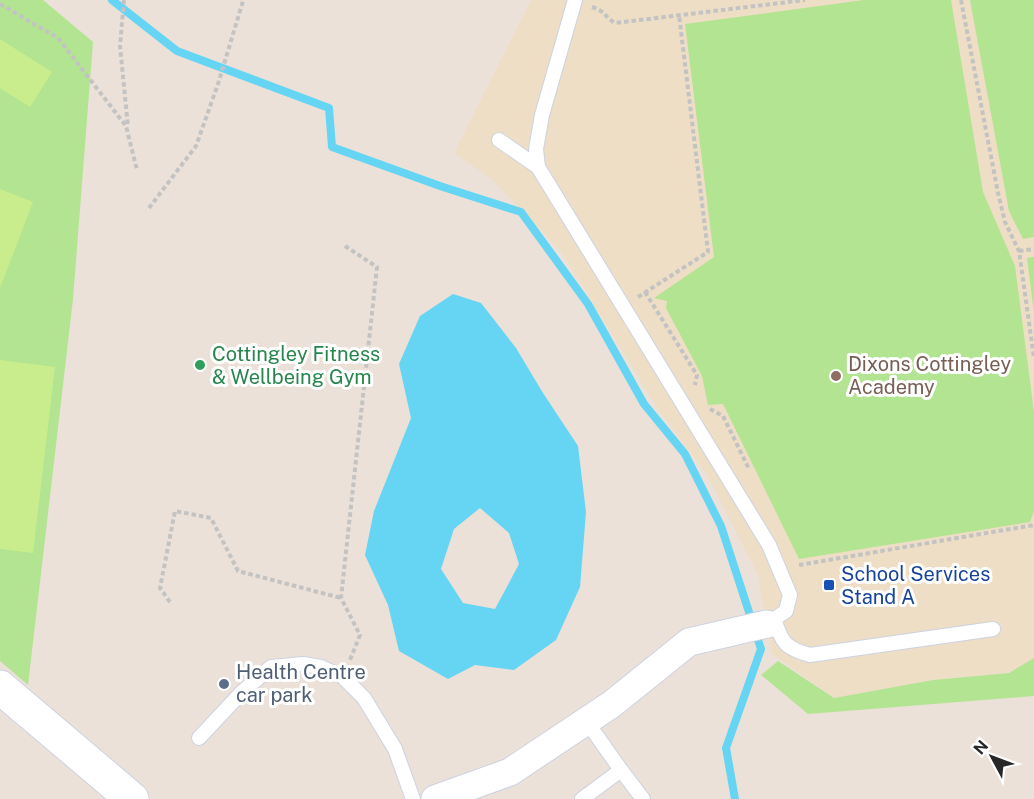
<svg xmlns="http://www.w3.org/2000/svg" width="1034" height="799" font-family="'Public Sans',sans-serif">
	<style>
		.education { fill: #eedec6 }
		.green { fill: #b2e491 }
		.pitch { fill: #c9ed8c }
		.water { fill: #65d5f3; fill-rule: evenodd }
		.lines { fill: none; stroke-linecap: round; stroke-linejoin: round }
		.stream { stroke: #65d5f3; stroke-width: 8 }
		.service-casing { stroke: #cdd2e1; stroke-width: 16 }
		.minor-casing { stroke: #cdd2e1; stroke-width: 29 }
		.secondary-casing { stroke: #cdd2e1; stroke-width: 35 }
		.path { stroke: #c3c3c3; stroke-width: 4; stroke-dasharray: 4.5 3; stroke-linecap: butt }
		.service { stroke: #fff; stroke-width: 14 }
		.minor { stroke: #fff; stroke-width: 27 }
		.secondary { stroke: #fff; stroke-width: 33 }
		.leisure-dot { fill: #2e9e5b; stroke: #fff; stroke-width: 2 }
		.education-dot { fill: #8d6e63; stroke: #fff; stroke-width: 2 }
		.transit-dot { fill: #1a4fb4; stroke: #fff; stroke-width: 2 }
		.service-dot { fill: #5c6f8a; stroke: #fff; stroke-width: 2 }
		.labels { text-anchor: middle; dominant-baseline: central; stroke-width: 6; stroke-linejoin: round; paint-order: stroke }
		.leisure-label { font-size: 20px; fill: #27864d; stroke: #fff; text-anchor: start }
		.education-label { font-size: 20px; fill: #785e54; stroke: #fff; text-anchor: start }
		.transit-label { font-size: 20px; fill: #164399; stroke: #fff; text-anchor: start }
		.service-label { font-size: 20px; fill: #4e5e75; stroke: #fff; text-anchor: start }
	</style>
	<rect width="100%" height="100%" fill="#ebe1d8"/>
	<polygon class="education" points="531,0 1034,0 1034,670 933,680 834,698 772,654 758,575 707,475 657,408 561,251 490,178 454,153"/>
	<g class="green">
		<polygon points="0,0 43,0 93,42 73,299 28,685 0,661"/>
		<polygon points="864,0 951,0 983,192 1015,266 1034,412 1034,511 1030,522 799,559 723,404 708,405 702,376 666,308 667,301 654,298 714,257 685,24"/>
		<polygon points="970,0 1034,0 1034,237 1023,239 1009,211"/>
		<polygon points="1034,257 1034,312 1027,258"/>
		<polygon points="1034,658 1034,696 808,714 761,675 778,661 834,698 933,680 1009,673"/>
	</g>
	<g class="pitch">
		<polygon points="0,39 52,72 30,107 0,88"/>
		<polygon points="0,189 33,202 0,288"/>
		<polygon points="0,360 55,367 33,553 0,549"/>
	</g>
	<path class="water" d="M453 294 481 303 516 348 543 393 578 446 586 512 580 587 556 640 514 670 475 665 448 679 399 651 388 605 365 555 374 511 411 418 399 364 420 316ZM480 508 509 533 519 564 495 609 463 603 441 569 454 529Z"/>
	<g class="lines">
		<polyline class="stream" points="112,0 177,51 329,108 332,147 440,186 521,212 588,304 644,404 685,454 721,526 761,649 726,748 735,799"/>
		<g class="service-casing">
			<g id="service">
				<polyline points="575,0 542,115 536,149 538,167 769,545 790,595 786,611 767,624"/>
				<polyline points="499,140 538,167"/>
				<path d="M774 619C782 643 785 648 810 655L993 629"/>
				<polyline points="199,738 242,692 271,667 303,664 321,667 343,677 364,698 395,749 413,799"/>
				<polyline points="621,770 643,799"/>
				<polyline points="582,799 621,770 587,722"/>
			</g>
		</g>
		<g class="minor-casing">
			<polyline id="minor" points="435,799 510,772 612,704 689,642 767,624"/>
		</g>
		<g class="secondary-casing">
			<polyline id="secondary" points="0,687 132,799"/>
		</g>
		<g class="path">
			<polyline points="124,0 120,46 128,127"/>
			<polyline points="961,0 998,193 1005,222 1019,251 1034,358"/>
			<polyline points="0,4 58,38 126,126 137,170"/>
			<path d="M592 7C607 12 603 16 615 23L805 0"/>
			<polyline points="149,208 196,146 218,84 243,1"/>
			<polyline points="345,246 377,267 341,598 360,635 350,660"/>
			<polyline points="1019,251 1034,249"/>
			<polyline points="645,292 697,375 695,385"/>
			<polyline points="638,297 708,252 679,15"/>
			<polyline points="710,409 723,416 749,469"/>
			<polyline points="799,565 1034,525"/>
			<polyline points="170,602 160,588 175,511 211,518 238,571 341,598"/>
		</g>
		<use href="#service" class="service"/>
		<use href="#minor" class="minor"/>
		<use href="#secondary" class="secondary"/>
	</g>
	<circle class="leisure-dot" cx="200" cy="365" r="6"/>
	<circle class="education-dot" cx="836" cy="376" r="6"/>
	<rect class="transit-dot" x="823" y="579" width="12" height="12" rx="3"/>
	<circle class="service-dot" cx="224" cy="684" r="6"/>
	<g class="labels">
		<g class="leisure-label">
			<text x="212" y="354">Cottingley Fitness<tspan x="212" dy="23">&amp; Wellbeing Gym</tspan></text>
		</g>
		<g class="education-label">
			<text x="848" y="364">Dixons Cottingley<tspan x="848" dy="23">Academy</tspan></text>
		</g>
		<g class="transit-label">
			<text x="841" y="574">School Services<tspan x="841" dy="23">Stand A</tspan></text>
		</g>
		<g class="service-label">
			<text x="236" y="672">Health Centre<tspan x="236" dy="23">car park</tspan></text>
		</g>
	</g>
	<g transform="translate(992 757) rotate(311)" stroke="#ffffff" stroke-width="4.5" paint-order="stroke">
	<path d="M0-4.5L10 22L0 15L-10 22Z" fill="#272727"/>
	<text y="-9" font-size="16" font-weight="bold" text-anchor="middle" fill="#272727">N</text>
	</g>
</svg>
